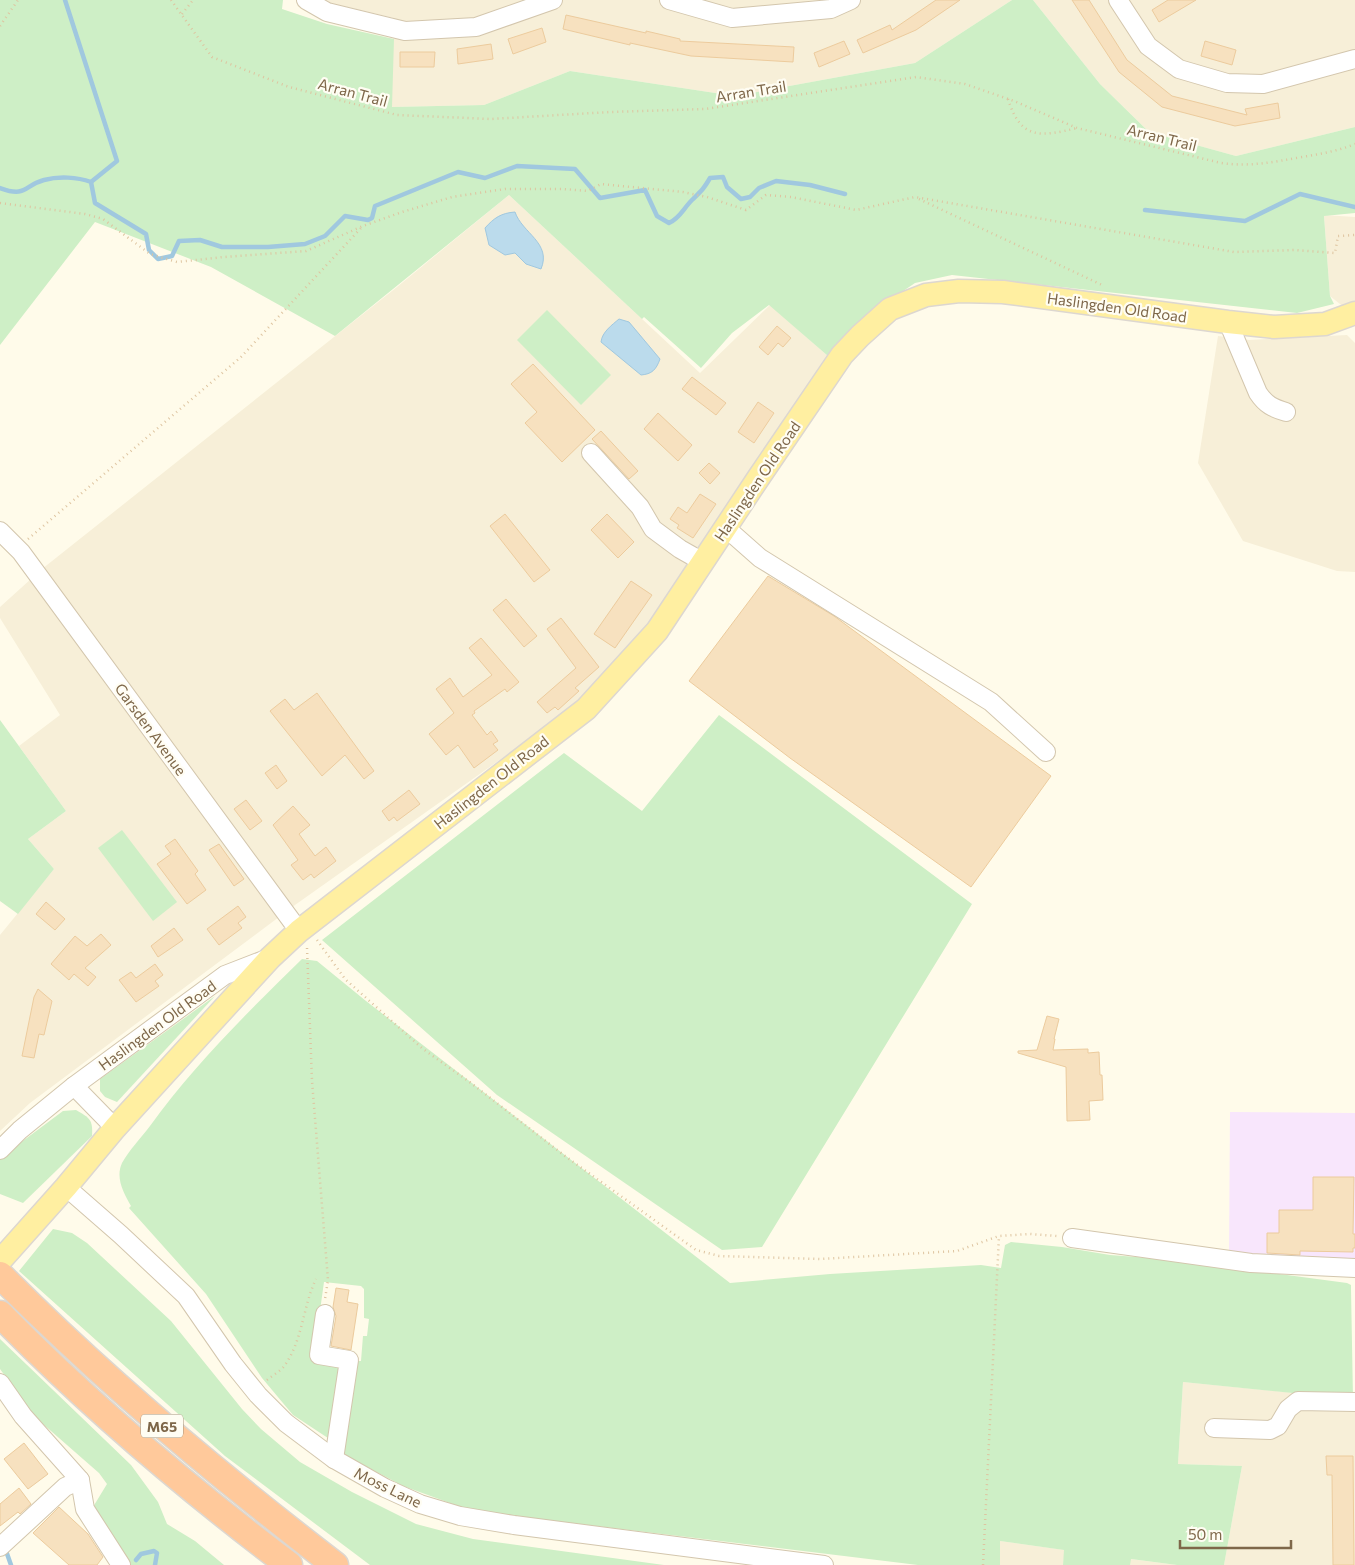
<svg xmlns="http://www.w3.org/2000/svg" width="1355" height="1565" font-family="Commissioner,sans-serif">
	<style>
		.residential { fill: #f7efd8 }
		.education { fill: #f8e6fc }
		.green { fill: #ceefc6 }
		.water { fill: #bbdbec; stroke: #a0c8df }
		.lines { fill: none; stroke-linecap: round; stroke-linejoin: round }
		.stream { stroke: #a0c8df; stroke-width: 4.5 }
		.building { fill: #f7e1bf; stroke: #eccb9d }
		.minor-casing { stroke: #d3c6ad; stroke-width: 20 }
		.major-casing { stroke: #ddd7d0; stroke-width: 25 }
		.highway-casing { stroke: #ddd7d0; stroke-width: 29 }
		.path { stroke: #dec4a0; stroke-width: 2.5; stroke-dasharray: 1 4; stroke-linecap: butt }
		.minor { stroke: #fff; stroke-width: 18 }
		.major { stroke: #ffefa1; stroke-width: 22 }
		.highway { stroke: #ffc99b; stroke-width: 26 }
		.labels { text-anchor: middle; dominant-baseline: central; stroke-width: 4.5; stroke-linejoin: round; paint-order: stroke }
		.shield { fill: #fffdf3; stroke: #a5947c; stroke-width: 1 }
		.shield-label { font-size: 14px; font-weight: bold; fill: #7e6749 }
		.street-label { font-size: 15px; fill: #7e6749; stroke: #fffdf3 }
	</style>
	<rect width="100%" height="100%" fill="#fffbea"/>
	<g class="residential">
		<polygon points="323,0 1012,0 915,63 735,96 570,71 484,105 391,107 394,18 326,2"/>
		<polygon points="1033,0 1355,0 1355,127 1236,156 1149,132 1100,84"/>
		<polygon points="509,195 700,373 770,305 828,356 675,588 616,667 570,710 295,905 30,1103 0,1131 0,935 54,869 28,839 66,811 19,746 60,715 0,618 0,607 42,569 397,287"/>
		<polygon points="1324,215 1355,217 1355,316 1330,296"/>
		<polygon points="1347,335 1355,343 1355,572 1337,571 1243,541 1198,463 1218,336 1249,340"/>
		<polygon points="1183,1382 1355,1399 1355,1565 1224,1565 1242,1466 1178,1464"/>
		<polygon points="1000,1541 1065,1550 1063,1565 1000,1565"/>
		<polygon points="1130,1559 1177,1565 1130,1565"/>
	</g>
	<polygon class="education" points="1230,1112 1355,1113 1355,1261 1229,1256"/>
	<g class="green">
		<polygon points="0,0 283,0 282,9 327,24 394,39 392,107 484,105 570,71 735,96 915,63 1012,0 1033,0 1100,84 1149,132 1236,156 1355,127 1355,213 1324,216 1330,296 1334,304 1297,313 952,275 915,283 872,312 828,356 769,305 732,333 701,368 644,317 642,319 509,195 335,336 211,267 95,222 0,345"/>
		<polygon points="547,310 611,375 581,405 517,340"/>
		<polygon points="719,715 972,904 762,1247 722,1250 497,1095 322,940 564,753 642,811"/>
		<polygon points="0,720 66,811 28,839 54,869 18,914 0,901"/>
		<polygon points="122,830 177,902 153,921 98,848"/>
		<path d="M302 959 317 961 366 1001 730 1283 830 1274 981 1265 1001 1268 1005 1245 1011 1242 1062 1247 1110 1255 1176 1260 1347 1283 1351 1285V1289L1353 1399 1183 1382 1178 1464 1242 1466 1224 1565H1177L1131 1559 1130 1565H1063L1064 1550 1000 1541V1565H918L472 1511 403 1486 341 1453 356 1361H361L363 1336H367L369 1319 364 1318V1289L361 1286 324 1282 313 1361 344 1367 334 1442 293 1415 262 1378 206 1294 129 1208 131 1206C124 1194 115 1178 122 1163 129 1150 141 1138 150 1126 193 1066 249 1011 302 959Z"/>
		<polygon points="215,996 117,1102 105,1097 100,1091 100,1079"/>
		<path d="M76 1110C90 1118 93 1120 92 1136L23 1203 0 1194V1158L63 1111Z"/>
		<polygon points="53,1229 72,1233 87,1243 171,1321 242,1409 261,1429 300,1462 352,1492 416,1524 473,1539 664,1565 370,1565 225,1456 19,1271"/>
		<polygon points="0,1339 131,1465 158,1502 167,1524 195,1541 224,1565 127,1565 93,1507 107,1484 99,1473 35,1417 0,1369"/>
	</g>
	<g class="water">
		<path d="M515 212C522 233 552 243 541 269L526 264 515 253 505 255 489 245 485 228C494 218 501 213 515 212Z"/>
		<path d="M619 319 629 322 660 359C656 370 652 374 641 375L601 342C602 332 612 325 619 319Z"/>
	</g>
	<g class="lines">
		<g class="stream">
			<polyline points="65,0 117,161 91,182"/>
			<path d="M0 188C27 198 24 185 44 180 59 176 77 177 91 182L95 203 146 234 149 250 158 259 172 256 179 241 200 240 222 247H268L305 244 325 236 345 216 368 220 372 218 375 206 458 172 485 178 517 166 575 169 600 198 645 190 657 216 669 223C680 218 683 209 692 200 701 191 703 190 710 178L723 177 727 187 741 199 750 197 759 188 776 181 810 185 845 194"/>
			<polyline points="1145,210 1245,221 1300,194 1355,207"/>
			<polyline points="5,1548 11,1565"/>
			<polyline points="136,1560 141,1554 154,1551 157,1553 155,1565"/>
		</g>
	</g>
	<g class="building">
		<polygon points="936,0 960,0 916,30 863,53 857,40 890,25 892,30"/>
		<polygon points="1072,0 1089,0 1127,60 1172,96 1247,115 1245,109 1278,103 1280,118 1235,126 1162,107 1119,72"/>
		<polygon points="1168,0 1196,0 1159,22 1152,10"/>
		<polygon points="566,15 646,33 646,31 680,39 680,41 794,47 793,62 691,56 630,43 630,45 563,29"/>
		<polygon points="542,28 546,42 513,54 508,39"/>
		<polygon points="844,41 850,54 819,67 814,53"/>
		<polygon points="1205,41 1236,50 1232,65 1201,56"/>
		<polygon points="491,44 493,59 458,64 457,49"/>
		<polygon points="400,52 435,52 434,67 400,67"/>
		<polygon points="777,326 791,338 783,347 778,343 768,355 759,347"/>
		<polygon points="533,364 595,430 562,462 525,423 537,412 511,384"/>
		<polygon points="692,377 726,403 716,415 682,389"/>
		<polygon points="758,402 774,413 754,443 738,432"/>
		<polygon points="658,413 692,445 678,461 644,429"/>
		<polygon points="601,431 638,471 629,479 592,439"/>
		<polygon points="709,463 720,473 710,484 699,473"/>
		<polygon points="700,494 716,504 693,538 677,528 679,525 670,519 678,507 687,513"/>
		<polygon points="505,514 550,570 534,582 490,526"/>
		<polygon points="607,514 634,542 618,558 591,530"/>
		<polygon points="768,576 834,616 1051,776 971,887 790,758 689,681"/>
		<polygon points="631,581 652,595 615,648 594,634"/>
		<polygon points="506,599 537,636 524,647 493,610"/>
		<polygon points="561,618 599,667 575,688 579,691 558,710 555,707 547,713 537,702 576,668 547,629"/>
		<polygon points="481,638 519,682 507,692 505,689 474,711 475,713 472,715 487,735 491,731 498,741 493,744 498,750 474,768 458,745 446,755 429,734 454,713 436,689 450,678 463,697 492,675 469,648"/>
		<polygon points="317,693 374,771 364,779 345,755 322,776 270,711 285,699 294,710"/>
		<polygon points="276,765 287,781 277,789 265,773"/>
		<polygon points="409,790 420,804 397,821 394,817 389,821 382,811"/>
		<polygon points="246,800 262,821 250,830 234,809"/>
		<polygon points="293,806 310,825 299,834 315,856 326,847 336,861 314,878 311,874 303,880 291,865 298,860 273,825"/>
		<polygon points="175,839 198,871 195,874 206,890 187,904 157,864 171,854 165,846"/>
		<polygon points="219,844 244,879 234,886 209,850"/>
		<polygon points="46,902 65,919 55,930 36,914"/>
		<polygon points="238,906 246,917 238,923 242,928 219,945 207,929"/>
		<polygon points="174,928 183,940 158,957 151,946"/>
		<polygon points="101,934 111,945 85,968 96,977 88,986 74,974 69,980 51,964 75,936 87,946"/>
		<polygon points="155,964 163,975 155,981 159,986 136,1002 119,980 131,972 136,978"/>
		<polygon points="38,989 52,1001 44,1035 39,1034 34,1058 22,1056 34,997"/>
		<polygon points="1047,1016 1059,1019 1054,1039 1055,1039 1053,1050 1088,1049 1088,1053 1099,1052 1100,1075 1102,1075 1103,1100 1089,1101 1090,1120 1067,1121 1066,1067 1018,1053 1018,1051 1037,1050"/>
		<polygon points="1313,1177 1354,1177 1353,1234 1355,1234 1355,1248 1353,1248 1353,1252 1300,1251 1300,1255 1267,1253 1267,1233 1279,1233 1279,1210 1313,1210"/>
		<polygon points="336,1288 349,1290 347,1302 358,1304 351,1350 331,1346 336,1316 333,1307"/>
		<polygon points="24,1443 48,1474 28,1489 4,1459"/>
		<polygon points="1326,1456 1353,1456 1354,1565 1333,1565 1332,1475 1327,1475"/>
		<polygon points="19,1488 31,1504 20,1514 18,1512 0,1526 0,1504"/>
		<polygon points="59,1507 88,1534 103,1557 97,1565 69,1565 33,1533"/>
	</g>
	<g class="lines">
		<g class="minor-casing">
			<g id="minor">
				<polyline points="306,0 327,12 405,31 476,27 553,0"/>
				<polyline points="669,0 732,18 831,9 851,0"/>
				<polyline points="1118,0 1148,46 1179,69 1227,83 1263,84 1355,59"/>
				<path d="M1228 322 1258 393C1266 405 1273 408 1286 412"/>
				<polyline points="591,453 640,507 653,529 680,549 703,562"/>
				<polyline points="726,528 760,558 991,702 1046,752"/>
				<polyline points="0,531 21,552 299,931"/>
				<polyline points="74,1086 115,1128"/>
				<polyline points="0,1150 20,1130 74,1086 225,975 269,958"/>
				<polyline points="66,1187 121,1235 186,1296 233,1364 258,1395 286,1423 334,1459 385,1488 420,1504 460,1516 514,1525 824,1565"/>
				<polyline points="1072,1238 1251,1263 1355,1268"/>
				<polyline points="325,1314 319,1355 349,1360 334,1459"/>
				<polyline points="0,1383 23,1416 80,1480 85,1509 121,1565"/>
				<polyline points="1214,1428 1270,1430 1278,1426 1288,1409 1298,1401 1355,1402"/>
				<polyline points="0,1547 65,1487 80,1480"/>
			</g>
		</g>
		<g class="major-casing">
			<polyline id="major" points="0,1261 66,1187 115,1128 270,958 299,931 586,709 657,631 759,477 842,355 860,336 890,309 926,295 959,291 1003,292 1228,322 1274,327 1325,324 1355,313"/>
		</g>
		<g class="highway-casing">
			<g id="highway">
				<path d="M0 1275C104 1380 218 1475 335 1565"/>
				<path d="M0 1314C89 1405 187 1488 289 1565"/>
			</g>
		</g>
		<g class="path">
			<path d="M171 0 212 57 289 87 397 115 491 119 610 112 705 109 916 77 965 84 1014 101 1077 128 1221 163C1251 167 1273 162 1302 157 1320 154 1338 151 1355 144"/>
			<polyline points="182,14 193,0"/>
			<polyline points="0,26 18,0"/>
			<path d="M1008 99C1021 140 1040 137 1077 128"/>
			<polyline points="919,199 1102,285"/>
			<polyline points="0,203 85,214 103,219 150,254 177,262 224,257 306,251 363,226 402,212 452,197 505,189 563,189 588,191 601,184 683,192 707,197 746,210 766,195 791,197 856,210 915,197 1234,252 1295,250 1335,253 1338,236 1355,235"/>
			<polyline points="28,539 241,357 362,227"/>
			<polyline points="317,940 345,979 423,1049 471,1083 565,1156 696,1250 719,1256 820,1259 957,1251 999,1236 1030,1234 1057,1236"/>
			<polyline points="307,948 312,1081 328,1280 325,1299"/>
			<path d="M267 1380C273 1375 281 1371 285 1365 303 1339 303 1306 316 1279"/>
			<polyline points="983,1565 999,1236"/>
		</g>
		<use href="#minor" class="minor"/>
		<use href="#major" class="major"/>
		<use href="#highway" class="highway"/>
	</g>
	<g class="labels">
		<rect class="shield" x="141" y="1414.5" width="42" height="23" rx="4"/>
		<g class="shield-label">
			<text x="162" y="1426">M65</text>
		</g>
		<g class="street-label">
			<text transform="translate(751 91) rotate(-9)">Arran Trail</text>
			<text transform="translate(353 92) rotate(15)">Arran Trail</text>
			<text transform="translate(1162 137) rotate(14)">Arran Trail</text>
			<text transform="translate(1117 307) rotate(8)">Haslingden Old Road</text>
			<text transform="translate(757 481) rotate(-56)">Haslingden Old Road</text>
			<text transform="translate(151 729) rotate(54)">Garsden Avenue</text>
			<text transform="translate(491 782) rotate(-38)">Haslingden Old Road</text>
			<text transform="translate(157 1025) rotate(-36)">Haslingden Old Road</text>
			<text transform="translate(388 1487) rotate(26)">Moss Lane</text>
		</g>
	</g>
	<path d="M1180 1540v8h111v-8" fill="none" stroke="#7e6749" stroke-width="2.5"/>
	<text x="1188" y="1540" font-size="15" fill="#7e6749" stroke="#fffdf3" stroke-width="4" paint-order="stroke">50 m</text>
</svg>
